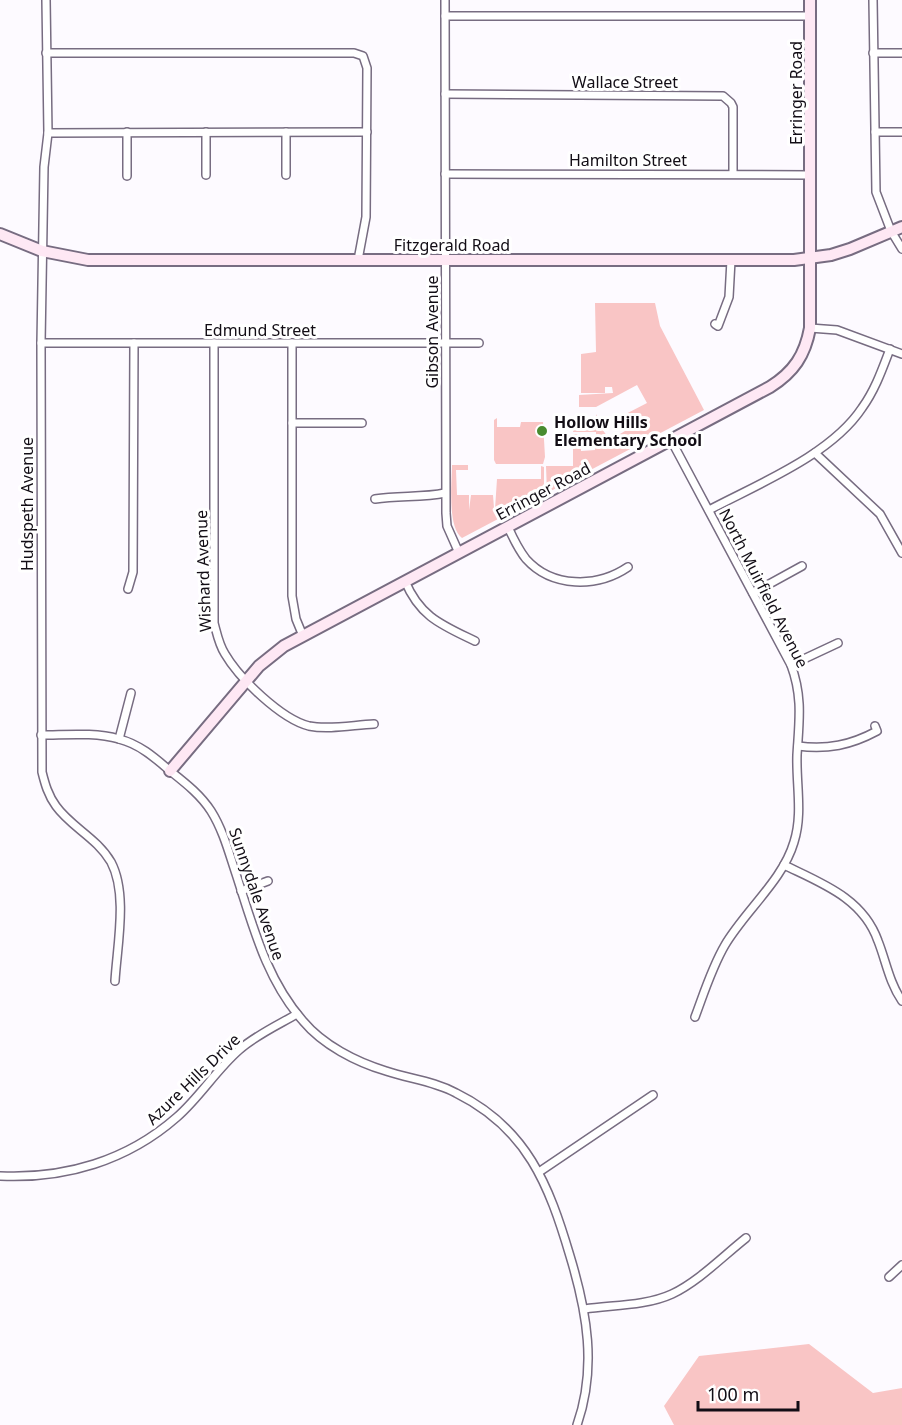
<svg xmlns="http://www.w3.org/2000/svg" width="902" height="1425" font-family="'Noto Sans',sans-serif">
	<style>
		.green { fill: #f9c5c5 }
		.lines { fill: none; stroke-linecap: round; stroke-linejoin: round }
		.street-casing { stroke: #776c81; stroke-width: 10 }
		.secondary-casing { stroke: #776c81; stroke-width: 14 }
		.street { stroke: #fff; stroke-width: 7 }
		.secondary { stroke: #fee8f4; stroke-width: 10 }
		.poi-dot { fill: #488b2f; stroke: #fff; stroke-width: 2 }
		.labels { text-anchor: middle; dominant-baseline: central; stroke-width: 6; stroke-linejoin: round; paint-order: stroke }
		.street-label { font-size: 16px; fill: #120d15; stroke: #fff }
		.poi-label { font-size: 16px; font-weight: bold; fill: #120d15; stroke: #fff; text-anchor: start }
	</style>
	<rect width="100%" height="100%" fill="#fdfaff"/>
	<g class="green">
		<polygon points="595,303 655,303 660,326 704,410 547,493 546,466 573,466 573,445 581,445 581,451 595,450 595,443 573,443 573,434 581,434 582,440 596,439 596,432 573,432 575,423 581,423 581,428 596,428 596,414 602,429 610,440 625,431 618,418 647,403 637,385 596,407 579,407 579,395 613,393 612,387 605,387 605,393 581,393 581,354 596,352"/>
		<polygon points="497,418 497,427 520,427 521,422 543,422 545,457 543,464 496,464 494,460 494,420"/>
		<path d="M452 465H468V470H456L457 495H469V510L471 495H493L494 508 498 519 462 538C447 527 452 482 452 465Z"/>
		<polygon points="541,466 544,467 544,495 500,518 495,509 497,479 541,479"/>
		<polygon points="809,1344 873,1393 902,1388 902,1425 674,1425 664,1406 699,1356"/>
	</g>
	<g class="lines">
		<g class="street-casing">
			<g id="street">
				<path d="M46 0 48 133 44 167 41 343 42 772C45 784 48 795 56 806 71 827 97 838 111 862 128 894 117 946 115 981"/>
				<polyline points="445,0 446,513 447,526 459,553"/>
				<polyline points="873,0 876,192 891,231 902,249"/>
				<polyline points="445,16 811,16"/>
				<polyline points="46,53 354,53 363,56 367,68 366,217 358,260"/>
				<polyline points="873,53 902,53"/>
				<polyline points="445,94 723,96 731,103 733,107 733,174"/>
				<polyline points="127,132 127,176"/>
				<polyline points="206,132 206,175"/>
				<polyline points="286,132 286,175"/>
				<polyline points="875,132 902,132"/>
				<polyline points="48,133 367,132"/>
				<polyline points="445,174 811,175"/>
				<polyline points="715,324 718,326 729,297 731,260"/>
				<polyline points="810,328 837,330 902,354"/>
				<polyline points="41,343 479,343"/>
				<path d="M214 343V623C217 634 219 645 225 654 239 678 281 719 309 726 329 730 353 725 374 724"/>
				<polyline points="292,343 292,596 296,619 303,636"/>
				<polyline points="292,423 362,423"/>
				<path d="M671 440 791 665C803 697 799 722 797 755 796 784 803 814 794 842 783 880 745 911 725 945 712 967 704 993 695 1017"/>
				<polyline points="815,453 880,514 902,553"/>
				<path d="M375 499C399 495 422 498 445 493"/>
				<path d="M709 510C758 484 831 455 862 408 875 390 882 370 890 349"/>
				<path d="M508 527C513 538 518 549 526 559 552 588 597 588 628 567"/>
				<path d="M405 581C420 617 442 625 475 641"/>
				<polyline points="128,589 133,572 134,343"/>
				<polyline points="753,593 802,566"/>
				<polyline points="791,665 838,643"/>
				<path d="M41 735C66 735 94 732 119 739 139 744 154 757 169 770 184 782 200 794 211 811 223 830 229 853 236 874 253 926 266 979 303 1021 323 1045 356 1062 386 1071 410 1079 434 1081 456 1093 527 1128 549 1185 570 1256 587 1312 597 1368 577 1425"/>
				<polyline points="119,739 131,693"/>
				<path d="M798 746C827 750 851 745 877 731L875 726"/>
				<path d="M784 865C821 883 863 898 878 941 886 961 889 982 902 1001"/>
				<polyline points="241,891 268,881"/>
				<polyline points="539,1172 653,1095"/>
				<path d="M0 1176C65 1179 127 1161 177 1117 200 1097 216 1070 239 1050 256 1035 278 1025 297 1014"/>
				<polyline points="889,1277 902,1265"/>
				<path d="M585 1309C612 1305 646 1306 672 1294 699 1281 722 1257 746 1238"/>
			</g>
		</g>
		<g class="secondary-casing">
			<g id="secondary">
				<polyline points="0,234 42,251 88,260 794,260 831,255 850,249 902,227"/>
				<path d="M170 771 259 666 284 646 770 387C794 372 805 355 810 328V0"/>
			</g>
		</g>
		<use href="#street" class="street"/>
		<use href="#secondary" class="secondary"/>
	</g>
	<circle class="poi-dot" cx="542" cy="431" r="6"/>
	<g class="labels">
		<g class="street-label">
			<text x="625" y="82">Wallace Street</text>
			<text transform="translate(796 93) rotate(-90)">Erringer Road</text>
			<text x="628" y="160">Hamilton Street</text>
			<text x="452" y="245">Fitzgerald Road</text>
			<text x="260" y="330">Edmund Street</text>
			<text transform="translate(432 332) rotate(-90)">Gibson Avenue</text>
			<text transform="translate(543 491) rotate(-28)">Erringer Road</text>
			<text transform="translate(27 504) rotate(-90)">Hudspeth Avenue</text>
			<text transform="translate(203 571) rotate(-92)">Wishard Avenue</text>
			<text transform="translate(764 588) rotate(63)">North Muirfield Avenue</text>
			<text transform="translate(257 894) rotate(71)">Sunnydale Avenue</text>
			<text transform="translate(193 1079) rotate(-44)">Azure Hills Drive</text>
		</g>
		<g class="poi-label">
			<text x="554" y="422">Hollow Hills<tspan x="554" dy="18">Elementary School</tspan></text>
		</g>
	</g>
	<path d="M698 1401v9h100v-9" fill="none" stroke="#120d15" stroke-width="3"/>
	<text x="707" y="1401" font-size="18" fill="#120d15" stroke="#ffffff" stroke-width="4.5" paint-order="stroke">100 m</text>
</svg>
